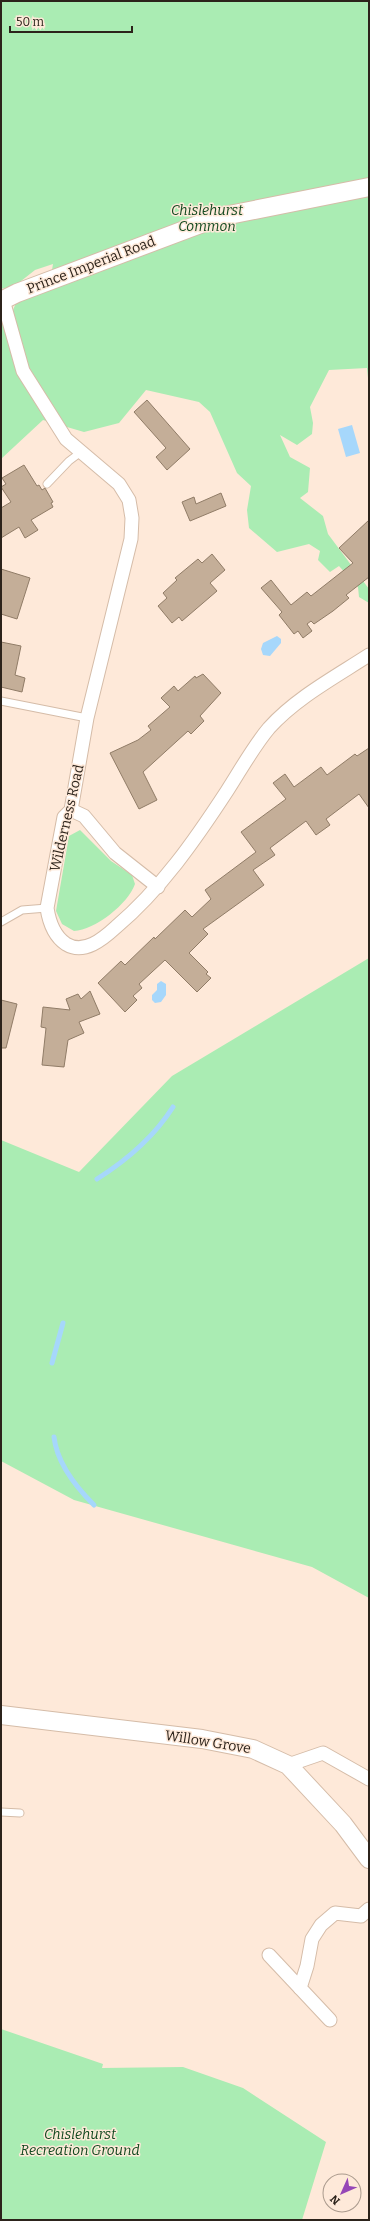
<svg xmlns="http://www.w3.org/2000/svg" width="370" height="2221" font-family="Bitter,serif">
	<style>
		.green { fill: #aaecb3 }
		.water { fill: #a6d7fb }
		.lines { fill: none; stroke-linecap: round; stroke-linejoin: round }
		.stream { stroke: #a6d7fb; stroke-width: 5 }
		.building { fill: #c4ae98; stroke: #907c67 }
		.lane-casing { stroke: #d5bca8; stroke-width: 9 }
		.street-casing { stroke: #d5bca8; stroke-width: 15 }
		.secondary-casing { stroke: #d5bca8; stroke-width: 20 }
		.lane { stroke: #fff; stroke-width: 7 }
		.street { stroke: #fff; stroke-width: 13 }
		.secondary { stroke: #fff; stroke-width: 18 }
		.labels { text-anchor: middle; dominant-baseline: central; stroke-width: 3; stroke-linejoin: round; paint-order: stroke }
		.park-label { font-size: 14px; font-style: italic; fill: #12491f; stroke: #fee9d9 }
		.street-label { font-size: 14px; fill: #2c231b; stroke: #fee9d9 }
	</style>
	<rect width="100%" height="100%" fill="#fee9d9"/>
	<g class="green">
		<polygon points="1,1 369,1 369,388 367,368 329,370 310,407 313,423 312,434 297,445 280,435 290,457 310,468 308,492 300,498 323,516 328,534 369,589 369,603 359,597 358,587 339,566 330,572 318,560 320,551 309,544 277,552 249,528 247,510 251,486 237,473 210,412 199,402 146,390 119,423 84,432 43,420 1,459 1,319 6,325 15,326 13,310 16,303 51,276 53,264 35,270 16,285 1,289"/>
		<path d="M80 830 111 861 132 875 135 884C128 904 95 930 74 931L62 924 56 911 69 836Z"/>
		<polygon points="369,958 369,1598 312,1567 74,1500 1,1461 1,1140 79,1172 172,1076"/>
		<polygon points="1,2029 103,2064 102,2068 183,2067 243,2088 326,2142 302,2220 1,2220"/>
	</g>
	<g class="water">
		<polygon points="352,425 360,453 346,457 338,429"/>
		<polygon points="277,636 281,639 281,643 270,656 263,655 261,649 263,643"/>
		<polygon points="161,981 166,984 166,995 161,1002 155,1003 152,1000 152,995 157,990 157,984"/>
	</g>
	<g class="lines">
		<g class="stream">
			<path d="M97 1179C127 1160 154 1137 173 1107"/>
			<polyline points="52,1363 63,1323"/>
			<path d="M54 1437C57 1464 76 1487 94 1505"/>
		</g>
	</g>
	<g class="building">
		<polygon points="147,400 190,449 167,470 156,457 166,448 134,412"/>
		<polygon points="24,465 37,486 39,485 42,490 45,488 53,502 51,503 53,507 31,520 38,530 25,538 19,527 1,538 1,508 11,502 1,487 6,484 2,478"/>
		<polygon points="221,493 226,506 190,521 182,502 194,497 196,504"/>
		<polygon points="369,520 369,577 346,595 349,598 333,611 314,624 311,621 307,624 312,631 303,638 298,631 294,634 279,615 282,612 261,588 271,580 291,605 307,592 311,596 353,563 339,548"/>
		<polygon points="212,554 225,570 210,583 217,591 182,621 179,617 172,623 158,606 167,598 163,593 177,580 175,578 198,559 202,563"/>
		<polygon points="1,569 30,578 17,619 1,614"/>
		<polygon points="1,642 21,646 15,675 25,678 22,692 1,687"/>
		<polygon points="203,674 221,693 200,716 204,721 191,734 188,731 143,772 157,800 139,809 110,753 138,740 151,730 148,726 170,707 161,698 174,686 178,691 195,676 196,678"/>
		<polygon points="369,748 369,808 359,794 326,819 330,825 316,835 306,821 270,848 275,855 253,870 264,885 203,929 208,934 189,953 208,972 206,974 211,978 197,992 165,960 139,984 142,988 133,996 137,1000 125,1012 98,983 121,961 125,965 154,937 155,939 185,910 192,917 211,899 205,890 256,852 241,832 286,799 273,783 285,774 294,787 321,767 327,775 355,754 357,756"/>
		<polygon points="90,991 100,1014 79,1022 84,1033 68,1040 64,1067 42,1065 46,1028 41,1027 43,1007 70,1010 66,999 78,994 81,999"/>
		<polygon points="1,1000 17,1004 6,1048 1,1048"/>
	</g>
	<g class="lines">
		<g class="lane-casing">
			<g id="lane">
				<polyline points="47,484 69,461 81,452"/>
				<polyline points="1,701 87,718"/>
				<polyline points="1,922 22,910 47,908"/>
				<polyline points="1,1812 20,1813"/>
			</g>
		</g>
		<g class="street-casing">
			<g id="street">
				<path d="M3 300 23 371 66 439 119 484 129 500 132 518 131 539 87 718 71 810 64 817 47 908C49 921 54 936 66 944 84 955 103 939 116 927 161 889 195 840 227 791 240 771 253 747 269 728 296 698 335 677 369 655"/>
				<polyline points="71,810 84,816 115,853 158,887"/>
				<polyline points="288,1765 323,1753 369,1779"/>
				<polyline points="269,1955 300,1988"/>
				<polyline points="330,2020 300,1988 307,1966 312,1939 321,1925 335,1913 361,1916 369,1909"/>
			</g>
		</g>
		<g class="secondary-casing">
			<g id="secondary">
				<polyline points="1,301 17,293 219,217 369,187"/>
				<polyline points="1,1715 202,1739 253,1749 288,1765 343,1824 369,1859"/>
			</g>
		</g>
		<use href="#lane" class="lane"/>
		<use href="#street" class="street"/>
		<use href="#secondary" class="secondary"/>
	</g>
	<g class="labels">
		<g class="park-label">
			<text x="207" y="210">Chislehurst<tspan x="207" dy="16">Common</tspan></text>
			<text x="80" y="2134">Chislehurst<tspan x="80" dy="16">Recreation Ground</tspan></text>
		</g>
		<g class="street-label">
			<text transform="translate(91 265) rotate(-21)">Prince Imperial Road</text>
			<text transform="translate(67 818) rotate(-77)">Wilderness Road</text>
			<text transform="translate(208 1742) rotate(9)">Willow Grove</text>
		</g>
	</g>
	<rect width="370" height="2221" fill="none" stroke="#2c231b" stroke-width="4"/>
	<g transform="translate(342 2193) rotate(225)"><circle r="19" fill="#fee9d9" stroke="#aa9a8d"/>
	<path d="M0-3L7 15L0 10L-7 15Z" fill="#9647b7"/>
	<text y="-6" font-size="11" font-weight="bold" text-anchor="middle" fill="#2c231b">N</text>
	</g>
	<path d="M10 26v6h122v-6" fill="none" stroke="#2c231b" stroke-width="2"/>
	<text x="16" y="26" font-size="12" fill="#2c231b" stroke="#fee9d9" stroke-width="3" paint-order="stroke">50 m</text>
</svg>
